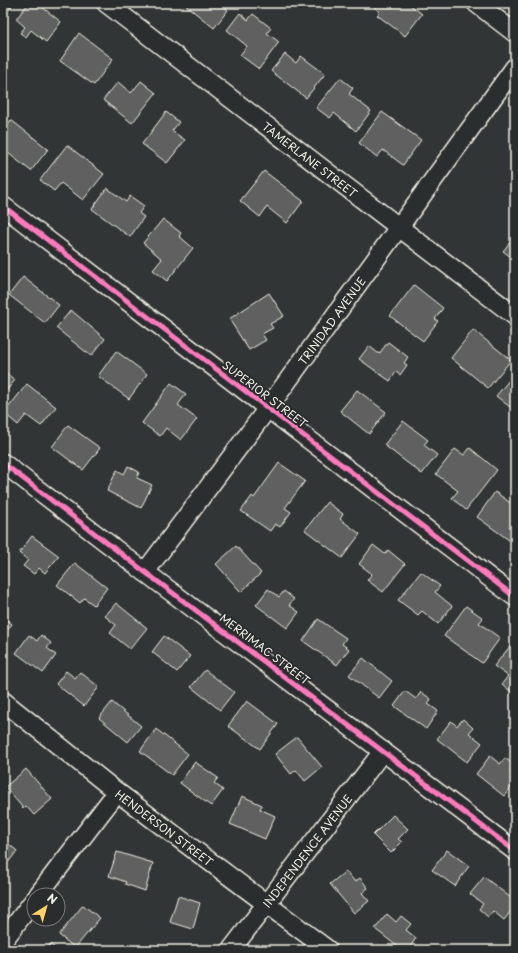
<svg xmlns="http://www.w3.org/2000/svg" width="518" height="953" font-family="'Playpen Sans',sans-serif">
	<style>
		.building { fill: #5f605f; stroke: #f4f1e8 }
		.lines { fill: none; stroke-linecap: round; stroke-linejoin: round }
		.minor-casing { stroke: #f4f1e8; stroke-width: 21 }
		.minor { stroke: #2a2d2e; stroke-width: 18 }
		.cycleway-casing { stroke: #2a2d2e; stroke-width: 8 }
		.cycleway { stroke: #fd7abc; stroke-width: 5 }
		.labels { text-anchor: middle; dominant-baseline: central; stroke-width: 4; stroke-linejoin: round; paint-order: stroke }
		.street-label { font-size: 11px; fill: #f4f1e8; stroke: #2a2d2e }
	</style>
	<rect width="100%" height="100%" fill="#323535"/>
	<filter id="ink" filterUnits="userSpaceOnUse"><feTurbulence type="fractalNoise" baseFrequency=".025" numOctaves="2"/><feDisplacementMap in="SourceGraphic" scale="8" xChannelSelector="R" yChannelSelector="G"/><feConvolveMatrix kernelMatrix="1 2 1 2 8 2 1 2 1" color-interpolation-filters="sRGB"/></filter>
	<g filter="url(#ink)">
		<g class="building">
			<polygon points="3,3 14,3 3,18"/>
			<polygon points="29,3 37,3 61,22 46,42 31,30 26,37 20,33 25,27 16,19"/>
			<polygon points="183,3 219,3 228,10 214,28"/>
			<polygon points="370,3 408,3 422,14 405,36 377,15 380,12"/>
			<polygon points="240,13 248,20 253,14 271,28 267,33 279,42 259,69 240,55 247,46 227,30"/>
			<polygon points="79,33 113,59 94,85 60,61"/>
			<polygon points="285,54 296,63 301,56 325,74 306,98 271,71"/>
			<polygon points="340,78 353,88 349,94 371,111 356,131 334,113 330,118 316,108"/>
			<polygon points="141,81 156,93 132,123 103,100 118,82 131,93"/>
			<polygon points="166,112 179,122 172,131 185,140 167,163 142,144"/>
			<polygon points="382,112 421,140 403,165 383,150 377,157 359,143"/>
			<polygon points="11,120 48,149 31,171 4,150 3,152 3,131"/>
			<polygon points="67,145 104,174 83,200 61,183 54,191 40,180"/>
			<polygon points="264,171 303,201 287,223 267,207 260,217 240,201"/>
			<polygon points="107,188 126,202 130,196 144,206 139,213 144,217 130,237 92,209"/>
			<polygon points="163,219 181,233 179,236 193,248 167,281 153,270 162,259 143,243"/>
			<polygon points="515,236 515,260 503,251"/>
			<polygon points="23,277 59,305 45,323 9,295"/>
			<polygon points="414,285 443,308 435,319 438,321 423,341 390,316"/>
			<polygon points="269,293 284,316 270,324 273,328 262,334 266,340 249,350 229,319"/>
			<polygon points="71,310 105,339 91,356 56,328"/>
			<polygon points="473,330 511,360 488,388 451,358"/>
			<polygon points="388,342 408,357 404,363 407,365 400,375 396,372 390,381 359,359 369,346 379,354"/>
			<polygon points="116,351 147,374 129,399 98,376"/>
			<polygon points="3,371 15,380 3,395"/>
			<polygon points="515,373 515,411 496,396"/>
			<polygon points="171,383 186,394 178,405 197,419 181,440 166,428 160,436 142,423"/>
			<polygon points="27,384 56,407 41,426 26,415 18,425 4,413"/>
			<polygon points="357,390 386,412 369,434 340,411"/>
			<polygon points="403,421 428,440 424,445 437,455 422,474 384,445"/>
			<polygon points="68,425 100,448 83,470 52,447"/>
			<polygon points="470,448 497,470 466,510 452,498 458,491 436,474 455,449 464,455"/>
			<polygon points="279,463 305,481 285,508 291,512 280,527 275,524 270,531 241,511 252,496 254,498"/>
			<polygon points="128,466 139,472 137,478 152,485 141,508 107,491 117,470 124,474"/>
			<polygon points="495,492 515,506 515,540 513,543 477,517"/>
			<polygon points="327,502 343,514 340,519 360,534 342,558 305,530"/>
			<polygon points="32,536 59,556 45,573 39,568 34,574 23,566 28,560 19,553"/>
			<polygon points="373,545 385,554 388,550 405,564 383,592 367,580 372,574 359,564"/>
			<polygon points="236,546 261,573 241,592 216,564"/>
			<polygon points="75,563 107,588 94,605 84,598 80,603 57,585"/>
			<polygon points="421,572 440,586 435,592 452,606 438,624 422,611 418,615 398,600"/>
			<polygon points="268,589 279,597 284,591 294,599 289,605 299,612 287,628 256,605"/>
			<polygon points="116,603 147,628 130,649 110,633 116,625 105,616"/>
			<polygon points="466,606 483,618 479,623 500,638 482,663 444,636"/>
			<polygon points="3,617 12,624 3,636"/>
			<polygon points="318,619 346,638 342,644 349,649 337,665 303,641"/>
			<polygon points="29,635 37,641 41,635 51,643 47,648 56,655 43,673 16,653"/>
			<polygon points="164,636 190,656 177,672 152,652"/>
			<polygon points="512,644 515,647 515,695 502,684 508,676 494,666"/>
			<polygon points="363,658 392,681 379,698 349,675"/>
			<polygon points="205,670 234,692 220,710 191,687"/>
			<polygon points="66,671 75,678 80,672 99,687 84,706 56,684"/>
			<polygon points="405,691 416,699 421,692 431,699 428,704 438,711 426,729 394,706"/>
			<polygon points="247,701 278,724 260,749 228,726"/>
			<polygon points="112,702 141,726 128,742 99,718"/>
			<polygon points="463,719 473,728 469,733 482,743 467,762 437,739 451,721 457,726"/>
			<polygon points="156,729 188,754 172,775 140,751"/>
			<polygon points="297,737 322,767 305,781 296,770 291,774 275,754"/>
			<polygon points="490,756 500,764 505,758 514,765 510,771 515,775 515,783 504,796 476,774"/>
			<polygon points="195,762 218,778 214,783 223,790 211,806 180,783"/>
			<polygon points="26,769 52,799 34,815 26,806 23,808 5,787"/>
			<polygon points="242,796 262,805 260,809 275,816 265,839 230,824"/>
			<polygon points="393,815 408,829 398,839 402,842 391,853 373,835"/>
			<polygon points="3,839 17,851 3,869"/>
			<polygon points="447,850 469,866 455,886 432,870"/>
			<polygon points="117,852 153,863 145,891 125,884 126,882 109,876"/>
			<polygon points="346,871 355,882 360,878 368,888 362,893 369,901 354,913 330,884"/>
			<polygon points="484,877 515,901 515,906 504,920 493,911 488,917 479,909 483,904 470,894"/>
			<polygon points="178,896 200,903 193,929 170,922"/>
			<polygon points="83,905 100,918 75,948 59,935"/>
			<polygon points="387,914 396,922 401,916 411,924 406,930 416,938 408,950 402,950 375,929"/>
			<polygon points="50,944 58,950 45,950"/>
		</g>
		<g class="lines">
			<g class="minor-casing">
				<g id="minor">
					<path id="s1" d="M106 3 515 316"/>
					<polyline points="476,3 515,33"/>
					<polyline points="3,206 515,597"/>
					<polyline points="3,463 145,572 515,851"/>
					<path id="s2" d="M145 572 268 408 515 67"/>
					<path id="s3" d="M3 701 117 792 328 950"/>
					<polyline points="38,895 117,792"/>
					<polyline points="3,941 34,900"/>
					<path id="s4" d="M231 950 383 751"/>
				</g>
			</g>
			<use href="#minor" class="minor"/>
			<g class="cycleway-casing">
				<g id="cycleway">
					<polyline points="3,206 515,597"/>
					<polyline points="3,463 145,572 515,851"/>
				</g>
			</g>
			<use href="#cycleway" class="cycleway"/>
		</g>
	</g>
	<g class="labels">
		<g class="street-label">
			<text stroke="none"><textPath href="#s1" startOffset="257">TAMERLANE STREET</textPath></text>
			<text stroke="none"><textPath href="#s2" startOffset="313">TRINIDAD AVENUE</textPath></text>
			<text transform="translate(265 394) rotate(37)">SUPERIOR STREET</text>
			<text transform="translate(265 649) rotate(37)">MERRIMAC STREET</text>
			<text stroke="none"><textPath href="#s3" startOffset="205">HENDERSON STREET</textPath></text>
			<text stroke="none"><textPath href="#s4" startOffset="125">INDEPENDENCE AVENUE</textPath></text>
		</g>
	</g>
	<rect width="518" height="953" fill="none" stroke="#2a2d2e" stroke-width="16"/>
	<rect x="8" y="8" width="502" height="937" fill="none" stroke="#f4f1e8" stroke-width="1.5" filter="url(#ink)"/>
	<g transform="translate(46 907) rotate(37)"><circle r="19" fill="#2a2d2e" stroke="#7b7b78"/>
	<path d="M0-3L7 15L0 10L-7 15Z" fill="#ffd166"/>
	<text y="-6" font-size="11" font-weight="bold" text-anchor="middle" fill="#f4f1e8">N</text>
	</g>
</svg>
